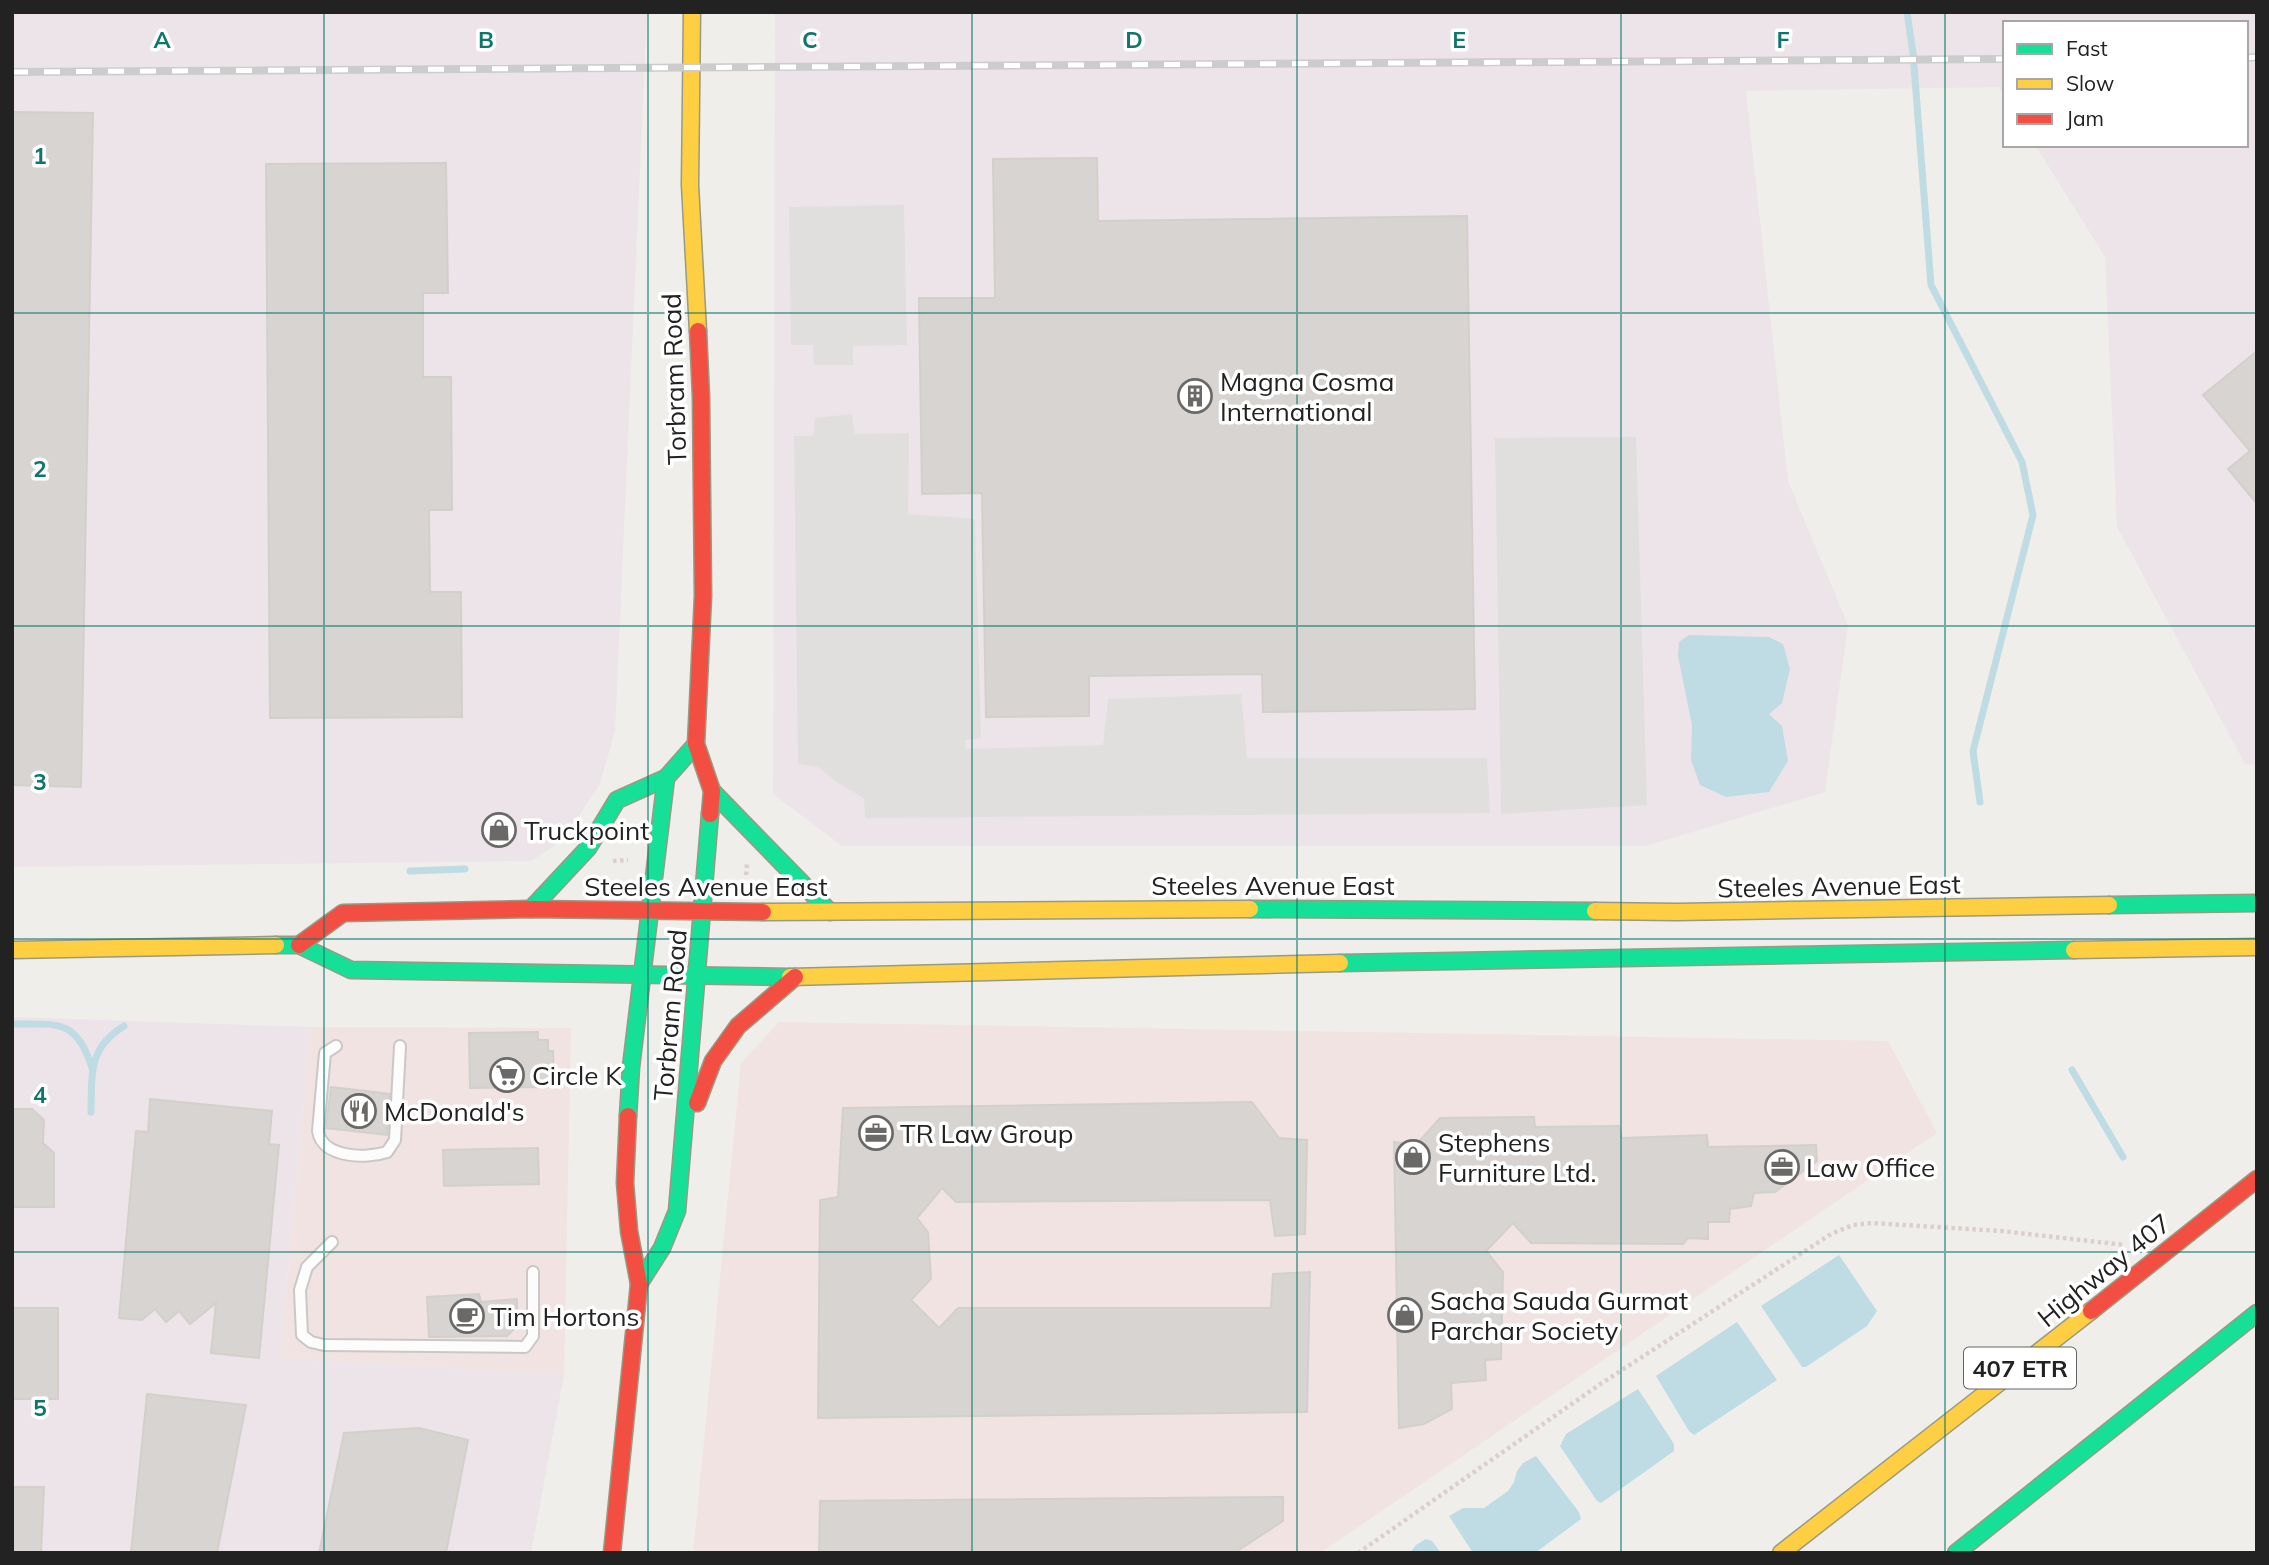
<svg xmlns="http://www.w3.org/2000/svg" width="2269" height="1565" font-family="Mulish,sans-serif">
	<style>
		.commercial { fill: #f1e3e1 }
		.industrial { fill: #ede4e9 }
		.parking { fill: #e0dfde }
		.water { fill: #bfdbe3 }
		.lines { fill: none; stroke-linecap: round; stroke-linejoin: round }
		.stream { stroke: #bfdbe3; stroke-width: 7 }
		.building { fill: #d7d4d2; stroke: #d3d0cc; stroke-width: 2 }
		.lane-casing { stroke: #c9c8c7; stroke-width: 14 }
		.fast-casing { stroke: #999a82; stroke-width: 19 }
		.slow-casing { stroke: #999a82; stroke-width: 19 }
		.jam-casing { stroke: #999a82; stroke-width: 19 }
		.path { stroke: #dccecd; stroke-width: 4.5; stroke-dasharray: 3.5 3.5; stroke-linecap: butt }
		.lane { stroke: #fdfcfc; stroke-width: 10 }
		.fast { stroke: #16e098; stroke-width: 16 }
		.slow { stroke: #ffcf43; stroke-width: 16 }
		.jam { stroke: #f24e42; stroke-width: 16 }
		.rail-casing { stroke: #ccc; stroke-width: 8 }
		.rail { stroke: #fff; stroke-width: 5; stroke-dasharray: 16; stroke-linecap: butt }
		.grid { fill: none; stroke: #0f766e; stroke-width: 2; stroke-opacity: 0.55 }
		.labels { text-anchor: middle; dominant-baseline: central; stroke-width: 7; stroke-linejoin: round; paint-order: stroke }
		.shield { fill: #fff; stroke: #646464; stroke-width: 2 }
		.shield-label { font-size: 24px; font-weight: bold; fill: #222 }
		.street-label { font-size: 26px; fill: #222; stroke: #fff }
		.poi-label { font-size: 26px; fill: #222; stroke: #fff; text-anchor: start }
		.grid-label { font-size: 23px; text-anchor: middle; font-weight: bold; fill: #0f766e; stroke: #fff; stroke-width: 7; stroke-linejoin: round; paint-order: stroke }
	</style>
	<rect width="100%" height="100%" fill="#f0eeeb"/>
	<g class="commercial">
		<polygon points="779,1022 1888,1041 1937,1133 1320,1553 693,1553 741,1063"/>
		<polygon points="311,1027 571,1028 564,1375 280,1358"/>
	</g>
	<g class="industrial">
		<polygon points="12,12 647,12 615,732 600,783 577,819 554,846 531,861 12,867"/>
		<polygon points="775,12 2257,12 2257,765 2245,764 2117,527 2105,257 2035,145 2246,145 2246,23 2005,23 2005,96 1999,87 1746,91 1788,481 1848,625 1825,792 1646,846 842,846 773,794"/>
		<polygon points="12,1017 311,1027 280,1358 564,1375 531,1553 12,1553"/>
	</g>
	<g class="parking">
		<polygon points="904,205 907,345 853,346 853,365 814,365 813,345 791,345 789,207"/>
		<polygon points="852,414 855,434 909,433 908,514 975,519 981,738 965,740 966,749 1103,745 1108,699 1241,694 1247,758 1487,758 1490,813 865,818 864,798 839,784 818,767 798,764 794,436 813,436 815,418"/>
		<polygon points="1636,437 1647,805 1501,814 1495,438"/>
	</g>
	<g class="water">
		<polygon points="1689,635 1769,637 1783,644 1790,669 1782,703 1769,714 1782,726 1788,761 1769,792 1726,797 1700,785 1691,760 1692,725 1678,656 1679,642"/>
		<polygon points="1839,1255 1877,1311 1867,1326 1806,1367 1802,1367 1761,1306"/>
		<polygon points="1737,1322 1777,1380 1694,1435 1689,1431 1656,1376"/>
		<polygon points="1638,1389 1674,1444 1674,1451 1601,1503 1597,1501 1560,1446 1566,1434"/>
		<polygon points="1536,1456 1579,1512 1581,1519 1535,1553 1473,1553 1449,1516 1463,1508 1484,1508 1508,1491 1514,1482 1517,1471 1523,1463"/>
		<polygon points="1426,1539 1432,1541 1441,1553 1410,1553 1416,1545"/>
	</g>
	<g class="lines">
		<g class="stream">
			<polyline points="1907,12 1913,53 1931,285 2022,462 2033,515 1973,751 1980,802"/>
			<polyline points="410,871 465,869"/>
			<path d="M12 1024C58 1024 77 1019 92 1068"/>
			<polyline points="2072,1070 2123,1157"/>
			<path d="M91 1112C92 1074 88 1048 124 1026"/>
		</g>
	</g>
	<g class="building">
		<polygon points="12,112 93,113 81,787 12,785"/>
		<polygon points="1097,158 1098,221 1467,216 1475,709 1263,712 1262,674 1089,676 1089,716 986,717 982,493 922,494 919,298 995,298 993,159"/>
		<polygon points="446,163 448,293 423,293 423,377 451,377 452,510 429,510 430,592 461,592 462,717 270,718 266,164"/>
		<polygon points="2257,351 2257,504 2228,469 2250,451 2203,395"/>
		<polygon points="538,1032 538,1040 548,1040 548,1051 553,1051 554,1087 470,1088 469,1033"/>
		<polygon points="331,1087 390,1094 387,1135 326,1128"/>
		<polygon points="150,1099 272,1111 269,1144 279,1145 259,1358 211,1353 216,1303 190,1324 179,1311 166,1322 155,1309 142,1320 119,1318 136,1131 148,1132"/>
		<polygon points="1252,1102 1279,1138 1307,1140 1305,1234 1275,1236 1270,1200 956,1202 942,1188 917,1218 928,1232 931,1279 911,1300 939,1328 958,1308 1271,1308 1273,1274 1310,1272 1307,1412 818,1418 820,1200 838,1197 843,1108"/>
		<polygon points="12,1109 32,1109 44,1120 43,1143 54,1153 54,1207 12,1207"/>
		<polygon points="1534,1117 1535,1127 1619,1126 1622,1138 1707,1135 1708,1147 1816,1145 1817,1161 1775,1192 1754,1193 1751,1206 1730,1209 1729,1222 1708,1222 1708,1239 1688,1238 1683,1244 1531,1243 1513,1223 1486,1251 1503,1272 1501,1359 1485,1360 1486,1380 1451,1383 1452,1409 1424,1424 1399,1428 1394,1142 1416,1145 1440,1118"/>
		<polygon points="538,1148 539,1184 444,1186 443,1150"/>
		<polygon points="479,1294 481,1302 517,1299 517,1326 507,1336 429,1337 427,1297"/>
		<rect x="12" y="1308" width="46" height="91"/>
		<polygon points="147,1394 246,1405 217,1553 131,1553"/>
		<polygon points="419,1428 468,1440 446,1553 319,1553 344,1433"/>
		<polygon points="12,1487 44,1487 41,1553 12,1553"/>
		<polygon points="1283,1497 1283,1521 1234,1553 819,1553 820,1501"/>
	</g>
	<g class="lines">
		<g class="lane-casing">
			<g id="lane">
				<path d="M336 1046 325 1053 318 1131C322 1158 366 1159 387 1152L395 1140 400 1046"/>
				<polyline points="332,1242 307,1267 300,1290 302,1335 311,1342 324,1345 525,1347 533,1336 533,1272"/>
			</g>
		</g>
		<g class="fast-casing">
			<g id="fast">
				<polyline points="712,791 830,912"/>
				<polyline points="2109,905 2257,903"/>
				<polyline points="531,909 588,848 617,800 666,778"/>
				<polyline points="1250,909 1595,911"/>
				<polyline points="276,945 299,945 351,970 790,977"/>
				<polyline points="1340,963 2074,950"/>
				<polyline points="628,1116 631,1067 666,778 696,744"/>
				<polyline points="639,1284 662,1248 677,1211 710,814"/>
				<polyline points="1956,1553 2257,1313"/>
			</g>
		</g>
		<g class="slow-casing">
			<g id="slow">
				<polyline points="692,12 690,185 698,331"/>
				<polyline points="1595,911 1677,912 2109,905"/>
				<polyline points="763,912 1250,909"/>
				<polyline points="12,950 276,945"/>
				<polyline points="2074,950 2257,947"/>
				<polyline points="790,977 1340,963"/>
				<polyline points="1781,1553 2091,1311"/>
			</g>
		</g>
		<g class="jam-casing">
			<g id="jam">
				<polyline points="698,331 701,397 703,596 696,744 712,791 710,814"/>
				<polyline points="299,945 343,913 531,909 763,912"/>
				<polyline points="697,1103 713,1061 738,1026 795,977"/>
				<polyline points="2091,1311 2257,1179"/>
				<polyline points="612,1553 639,1284 629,1231 625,1183 628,1116"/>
			</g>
		</g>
		<g class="path">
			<polyline points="613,861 628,860"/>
			<polyline points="746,875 747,864"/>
			<polyline points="1358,1553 1599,1385 1831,1234 1853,1225 1872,1223 2001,1231 2125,1245"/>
		</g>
		<use href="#lane" class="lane"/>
		<use href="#fast" class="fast"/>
		<use href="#slow" class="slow"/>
		<use href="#jam" class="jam"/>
		<g class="rail-casing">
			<g id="rail">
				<polyline points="2246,58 2257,57"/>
				<polyline points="12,72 2005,59"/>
			</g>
		</g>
		<use href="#rail" class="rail"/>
	</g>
	<path class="grid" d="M324 12V1553M648 12V1553M972 12V1553M1297 12V1553M1621 12V1553M1945 12V1553M12 313H2257M12 626H2257M12 939H2257M12 1252H2257"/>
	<defs>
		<g id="building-ring" transform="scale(1.75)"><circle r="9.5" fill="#fff" stroke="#6a6968" stroke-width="1.5"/><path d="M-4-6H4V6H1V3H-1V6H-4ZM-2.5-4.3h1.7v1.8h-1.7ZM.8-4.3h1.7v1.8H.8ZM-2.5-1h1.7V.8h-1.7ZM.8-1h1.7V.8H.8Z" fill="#6a6968"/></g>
		<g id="shop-ring" transform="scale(1.75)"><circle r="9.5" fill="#fff" stroke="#6a6968" stroke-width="1.5"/><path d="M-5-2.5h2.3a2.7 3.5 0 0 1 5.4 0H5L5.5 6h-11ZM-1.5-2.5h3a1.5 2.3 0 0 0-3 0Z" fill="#6a6968"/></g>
		<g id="supermarket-ring" transform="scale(1.75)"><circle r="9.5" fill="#fff" stroke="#6a6968" stroke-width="1.5"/><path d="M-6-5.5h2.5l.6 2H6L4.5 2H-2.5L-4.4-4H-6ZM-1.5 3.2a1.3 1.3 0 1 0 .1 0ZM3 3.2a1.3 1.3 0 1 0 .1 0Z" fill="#6a6968"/></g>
		<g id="restaurant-ring" transform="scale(1.75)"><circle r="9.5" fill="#fff" stroke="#6a6968" stroke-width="1.5"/><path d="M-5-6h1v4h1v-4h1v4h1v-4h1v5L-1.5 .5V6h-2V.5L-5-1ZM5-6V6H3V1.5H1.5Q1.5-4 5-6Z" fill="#6a6968"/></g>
		<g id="office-ring" transform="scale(1.75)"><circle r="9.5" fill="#fff" stroke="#6a6968" stroke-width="1.5"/><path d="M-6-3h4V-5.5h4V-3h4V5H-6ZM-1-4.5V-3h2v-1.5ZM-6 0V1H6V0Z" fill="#6a6968"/></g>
		<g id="cafe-ring" transform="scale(1.75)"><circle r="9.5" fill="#fff" stroke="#6a6968" stroke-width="1.5"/><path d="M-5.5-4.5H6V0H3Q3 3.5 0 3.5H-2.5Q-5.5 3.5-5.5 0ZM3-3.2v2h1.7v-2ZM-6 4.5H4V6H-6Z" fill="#6a6968"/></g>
	</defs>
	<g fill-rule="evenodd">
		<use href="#building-ring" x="1195" y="396"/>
		<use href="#shop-ring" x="499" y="830"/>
		<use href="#supermarket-ring" x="507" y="1075"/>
		<use href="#restaurant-ring" x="359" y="1111"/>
		<use href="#office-ring" x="876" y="1133"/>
		<use href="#shop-ring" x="1413" y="1157"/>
		<use href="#office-ring" x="1782" y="1167"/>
		<use href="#shop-ring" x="1405" y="1315"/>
		<use href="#cafe-ring" x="467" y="1316"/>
	</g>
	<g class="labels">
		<rect class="shield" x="1964" y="1347.5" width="112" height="41" rx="5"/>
		<g class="shield-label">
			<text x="2020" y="1368">407 ETR</text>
		</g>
		<g class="street-label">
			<text transform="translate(674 379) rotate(-92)">Torbram Road</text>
			<text x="1273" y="885">Steeles Avenue East</text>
			<text x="706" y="886">Steeles Avenue East</text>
			<text transform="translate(1839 886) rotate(-1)">Steeles Avenue East</text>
			<text transform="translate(670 1015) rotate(-85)">Torbram Road</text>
			<text transform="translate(2104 1270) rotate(-39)">Highway 407</text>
		</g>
		<g class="poi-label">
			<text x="1220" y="381">Magna Cosma<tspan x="1220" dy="30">International</tspan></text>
			<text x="524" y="830">Truckpoint</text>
			<text x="532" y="1075">Circle K</text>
			<text x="384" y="1111">McDonald's</text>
			<text x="900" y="1133">TR Law Group</text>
			<text x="1438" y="1142">Stephens<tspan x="1438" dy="30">Furniture Ltd.</tspan></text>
			<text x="1806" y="1167">Law Office</text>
			<text x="1430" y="1300">Sacha Sauda Gurmat<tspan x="1430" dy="30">Parchar Society</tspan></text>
			<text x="491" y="1316">Tim Hortons</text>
		</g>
	</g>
	<g class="grid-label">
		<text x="162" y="48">A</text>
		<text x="486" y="48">B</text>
		<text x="810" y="48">C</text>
		<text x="1134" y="48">D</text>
		<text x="1459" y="48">E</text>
		<text x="1783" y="48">F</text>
		<text x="40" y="164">1</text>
		<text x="40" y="477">2</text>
		<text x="40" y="790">3</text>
		<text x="40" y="1103">4</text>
		<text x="40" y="1416">5</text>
	</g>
	<rect width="2269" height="1565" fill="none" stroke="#222222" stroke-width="28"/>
	<rect x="2003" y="21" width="245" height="126" fill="#ffffff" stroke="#a7a7a7" stroke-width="2"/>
	<rect x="2017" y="44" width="35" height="10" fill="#16e098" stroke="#a7a7a7" stroke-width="2"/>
	<text x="2066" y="56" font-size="21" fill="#222222">Fast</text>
	<rect x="2017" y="79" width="35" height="10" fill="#ffcf43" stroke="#a7a7a7" stroke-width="2"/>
	<text x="2066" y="91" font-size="21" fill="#222222">Slow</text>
	<rect x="2017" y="114" width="35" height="10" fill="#f24e42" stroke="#a7a7a7" stroke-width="2"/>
	<text x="2066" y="126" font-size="21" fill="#222222">Jam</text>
</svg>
